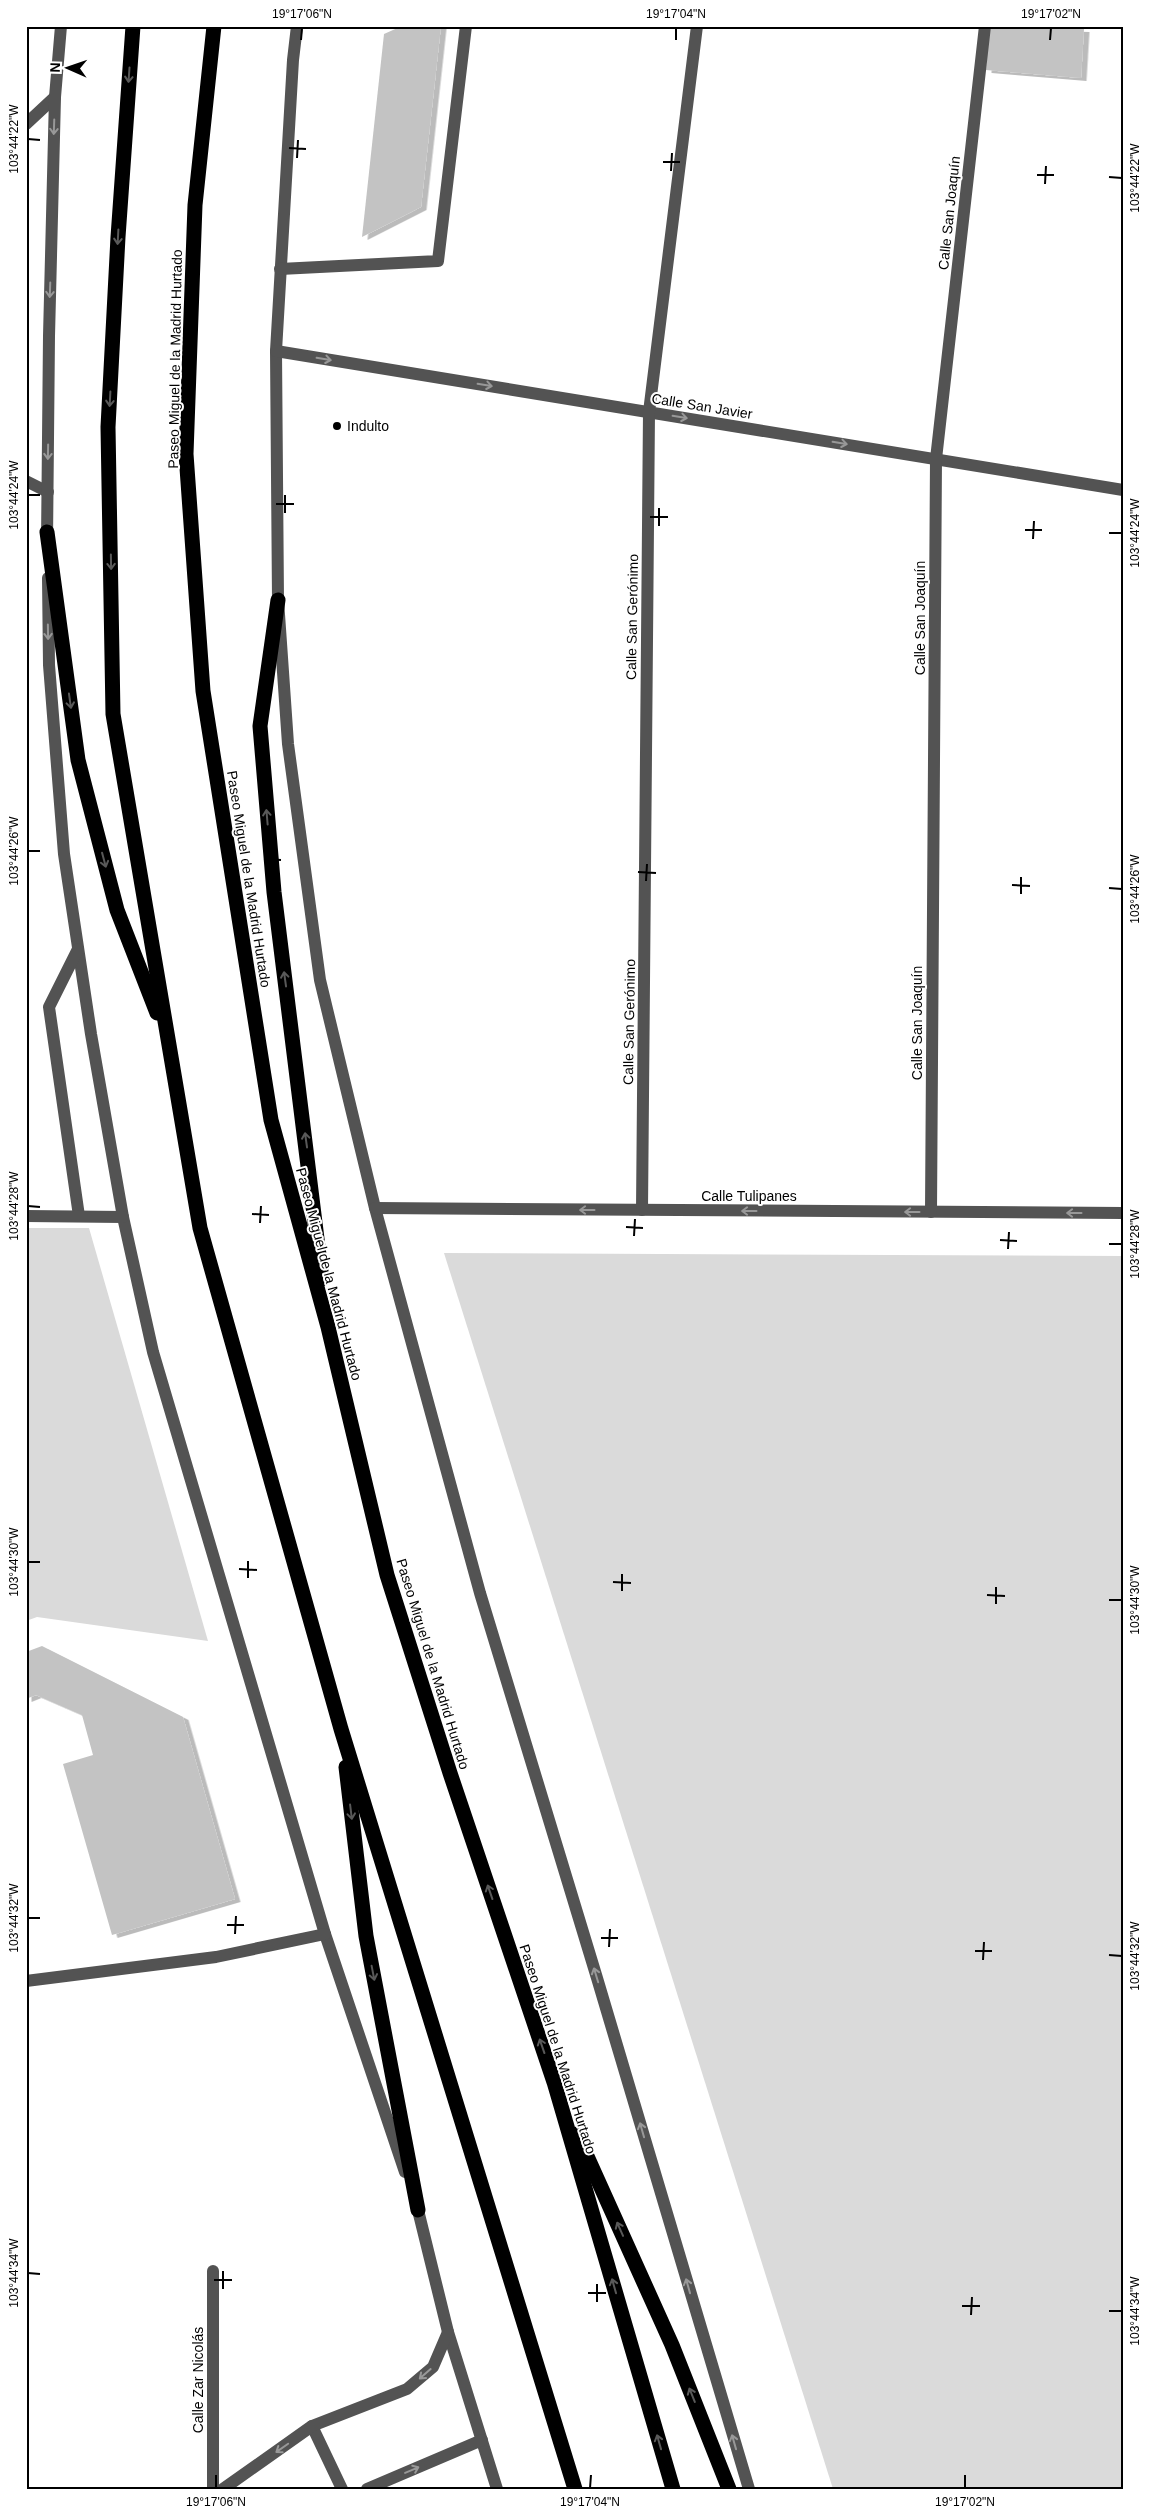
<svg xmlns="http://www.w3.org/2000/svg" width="1149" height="2515" font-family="Arial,sans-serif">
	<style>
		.green { fill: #dadada }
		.building { fill: #c3c3c3; filter: url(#shadow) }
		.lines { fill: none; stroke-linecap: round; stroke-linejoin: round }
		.minor { stroke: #535353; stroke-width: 12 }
		.highway { stroke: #000; stroke-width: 15 }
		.oneway { stroke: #595959 }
		.oneway2 { stroke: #989898 }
		.ticks { fill: none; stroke: #000; stroke-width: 2 }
		.poi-dot { fill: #000; stroke: #fff; stroke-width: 2 }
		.labels { text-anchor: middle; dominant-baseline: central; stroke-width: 4; stroke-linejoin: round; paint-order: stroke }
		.street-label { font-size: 14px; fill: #000; stroke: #fff }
		.poi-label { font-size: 14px; fill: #000; stroke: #fff; text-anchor: start }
		.neatline { fill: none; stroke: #000; stroke-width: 2 }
		.ticks-label { font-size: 12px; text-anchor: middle; fill: #000 }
	</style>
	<defs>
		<filter id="shadow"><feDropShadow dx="5.5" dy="3" stdDeviation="0" flood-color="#0004"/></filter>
	</defs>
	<rect width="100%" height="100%" fill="#fff"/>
	<g class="green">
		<polygon points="26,1228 89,1228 208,1641 37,1617 26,1621"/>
		<polygon points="444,1253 1123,1256 1123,2489 833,2489"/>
	</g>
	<g class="building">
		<polygon points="402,26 441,26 421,207 362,237 384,34"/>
		<polygon points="989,26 1084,29 1081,78 986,70"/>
		<polygon points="42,1646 183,1717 235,1899 112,1935 63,1764 93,1755 82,1715 36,1695 26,1699 26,1652"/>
	</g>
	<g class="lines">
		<g class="minor">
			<polyline points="297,26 293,60 276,351 278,600 288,744 320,980 375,1208 480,1593 597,1978 749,2489"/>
			<polyline points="26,124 55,97"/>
			<polyline points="280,269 438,261 466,26"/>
			<polyline points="276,351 1123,490"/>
			<polyline points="26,481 48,492"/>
			<polyline points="47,541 49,336 55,97 61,26"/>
			<polyline points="48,578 49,665 64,854 91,1034 123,1217 153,1352 325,1934 405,2172"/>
			<polyline points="78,949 49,1007 79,1216"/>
			<polyline points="375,1208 1123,1213"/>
			<polyline points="642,1210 649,412 697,26"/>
			<polyline points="931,1212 936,459 985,26"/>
			<polyline points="26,1216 123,1217"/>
			<polyline points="26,1981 216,1957 325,1934"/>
			<polyline points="416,2202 448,2332 497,2489"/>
			<polyline points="213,2271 213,2489"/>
			<polyline points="312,2426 342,2489"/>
			<polyline points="223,2489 312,2426 407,2389 433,2367 448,2332"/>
			<polyline points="367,2489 482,2440"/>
		</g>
		<g class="highway">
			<polyline points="133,26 118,237 108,427 113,714 200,1228 341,1729 575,2489"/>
			<polyline points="214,26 195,205 186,454 203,691 271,1120 328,1327 387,1575 450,1773 554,2082 673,2489"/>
			<polyline points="47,532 78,760 117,910 157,1013"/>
			<polyline points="278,600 260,726 274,892 322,1279"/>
			<polyline points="346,1767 366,1936 418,2210"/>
			<polyline points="577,2134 672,2345 729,2489"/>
		</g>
	</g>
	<defs><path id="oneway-shaft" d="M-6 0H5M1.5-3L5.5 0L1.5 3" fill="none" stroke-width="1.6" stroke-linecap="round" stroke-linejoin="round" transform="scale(1.25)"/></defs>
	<g class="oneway">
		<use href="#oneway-shaft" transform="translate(129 75) rotate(94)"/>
		<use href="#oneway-shaft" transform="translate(118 237) rotate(93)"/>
		<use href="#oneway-shaft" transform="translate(110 399) rotate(93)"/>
		<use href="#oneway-shaft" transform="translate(111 562) rotate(89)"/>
		<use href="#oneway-shaft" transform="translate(70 701) rotate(82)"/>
		<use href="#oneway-shaft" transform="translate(267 817) rotate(-95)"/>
		<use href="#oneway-shaft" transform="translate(104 860) rotate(75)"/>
		<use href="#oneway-shaft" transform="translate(285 979) rotate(-98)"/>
		<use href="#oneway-shaft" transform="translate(306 1140) rotate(-98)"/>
		<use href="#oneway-shaft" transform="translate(351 1812) rotate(83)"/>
		<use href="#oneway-shaft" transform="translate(490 1892) rotate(-109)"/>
		<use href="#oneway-shaft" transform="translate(373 1973) rotate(79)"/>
		<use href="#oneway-shaft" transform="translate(542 2046) rotate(-109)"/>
		<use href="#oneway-shaft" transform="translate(620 2229) rotate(-114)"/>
		<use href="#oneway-shaft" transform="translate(614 2286) rotate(-106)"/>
		<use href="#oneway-shaft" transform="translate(692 2395) rotate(-112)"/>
		<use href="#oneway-shaft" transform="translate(659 2442) rotate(-106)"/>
	</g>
	<g class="oneway2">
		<use href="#oneway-shaft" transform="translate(54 127) rotate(92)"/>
		<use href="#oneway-shaft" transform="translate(50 290) rotate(92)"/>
		<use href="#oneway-shaft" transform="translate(324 359) rotate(9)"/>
		<use href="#oneway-shaft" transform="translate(485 385) rotate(9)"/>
		<use href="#oneway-shaft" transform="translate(680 417) rotate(9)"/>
		<use href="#oneway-shaft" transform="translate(840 443) rotate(9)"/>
		<use href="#oneway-shaft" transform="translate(48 452) rotate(91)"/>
		<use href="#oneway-shaft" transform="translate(48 632) rotate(89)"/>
		<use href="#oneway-shaft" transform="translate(587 1210) rotate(-180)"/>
		<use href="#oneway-shaft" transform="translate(749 1211) rotate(-180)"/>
		<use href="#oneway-shaft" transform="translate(912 1212) rotate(-180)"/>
		<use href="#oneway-shaft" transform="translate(1074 1213) rotate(-180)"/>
		<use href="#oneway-shaft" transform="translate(596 1975) rotate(-107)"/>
		<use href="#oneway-shaft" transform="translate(642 2130) rotate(-106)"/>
		<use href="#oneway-shaft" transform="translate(688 2286) rotate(-106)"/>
		<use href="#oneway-shaft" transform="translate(425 2374) rotate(139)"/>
		<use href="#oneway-shaft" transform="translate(734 2442) rotate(-106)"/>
		<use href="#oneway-shaft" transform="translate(282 2448) rotate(145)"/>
		<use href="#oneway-shaft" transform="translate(412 2470) rotate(-23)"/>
	</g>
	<path class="ticks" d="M301 40 302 28M676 40V28M1050 40 1051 28M28 139 40 140M289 148 306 149M297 158 298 140M663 162H680M671 171 672 153M1037 175H1054M1109 177 1122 178M1045 184 1046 166M28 495H40M276 504H294M285 513V495M650 517H668M659 526V508M1025 530H1042M1109 533H1122M1033 539 1034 521M28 851H40M264 859 281 860M272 868 273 850M638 872 656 873M646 881 647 864M1012 885 1030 886M1109 888 1122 889M1021 894V877M28 1206 40 1207M252 1214 269 1215M260 1223 261 1206M626 1227 643 1228M634 1236 635 1219M1000 1240 1017 1241M1109 1244H1122M1008 1249 1009 1232M28 1562H40M239 1569 257 1570M248 1578V1561M613 1582 631 1583M622 1591V1574M987 1595 1005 1596M1109 1600H1122M996 1604V1587M28 1918H40M227 1925H244M235 1934 236 1916M601 1938H618M609 1947 610 1929M975 1951H992M1109 1955 1122 1956M983 1960 984 1942M28 2273 40 2274M214 2280H232M223 2289V2271M588 2293H606M597 2302V2284M962 2306H980M1109 2311H1122M971 2315 972 2297M216 2488V2475M590 2488 591 2475M965 2488V2475"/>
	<circle class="poi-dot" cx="337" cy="426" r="5"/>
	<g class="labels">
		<g class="street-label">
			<text transform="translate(949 213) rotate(-84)">Calle San Joaquín</text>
			<text transform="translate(175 359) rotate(-89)">Paseo Miguel de la Madrid Hurtado</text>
			<text transform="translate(702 406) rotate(9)">Calle San Javier</text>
			<text transform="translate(632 617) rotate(-89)">Calle San Gerónimo</text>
			<text transform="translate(920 618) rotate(-90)">Calle San Joaquín</text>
			<text transform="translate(249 879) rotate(81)">Paseo Miguel de la Madrid Hurtado</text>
			<text transform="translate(629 1022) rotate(-89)">Calle San Gerónimo</text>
			<text transform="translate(917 1023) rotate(-90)">Calle San Joaquín</text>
			<text x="749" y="1196">Calle Tulipanes</text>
			<text transform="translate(329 1274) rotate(75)">Paseo Miguel de la Madrid Hurtado</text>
			<text transform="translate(433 1664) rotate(73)">Paseo Miguel de la Madrid Hurtado</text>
			<text transform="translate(558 2049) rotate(72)">Paseo Miguel de la Madrid Hurtado</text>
			<text transform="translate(198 2380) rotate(-90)">Calle Zar Nicolás</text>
		</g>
		<g class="poi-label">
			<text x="347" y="426">Indulto</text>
		</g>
	</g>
	<rect width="1149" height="2515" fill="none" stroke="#ffffff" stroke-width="55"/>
	<g transform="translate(68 68) rotate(272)" stroke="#ffffff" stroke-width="4" paint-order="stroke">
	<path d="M0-4L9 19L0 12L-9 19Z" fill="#000000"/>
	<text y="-8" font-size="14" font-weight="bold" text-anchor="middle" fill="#000000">N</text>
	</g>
	<rect x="28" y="28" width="1094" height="2460" class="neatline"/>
	<g class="ticks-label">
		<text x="302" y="18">19°17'06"N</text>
		<text x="676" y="18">19°17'04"N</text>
		<text x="1051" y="18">19°17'02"N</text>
		<text transform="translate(14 139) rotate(-90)" y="4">103°44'22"W</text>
		<text transform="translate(1135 178) rotate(-90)" y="4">103°44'22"W</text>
		<text transform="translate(14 495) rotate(-90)" y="4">103°44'24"W</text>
		<text transform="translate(1135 533) rotate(-90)" y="4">103°44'24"W</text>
		<text transform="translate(14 851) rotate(-90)" y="4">103°44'26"W</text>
		<text transform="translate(1135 889) rotate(-90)" y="4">103°44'26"W</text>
		<text transform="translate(14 1206) rotate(-90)" y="4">103°44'28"W</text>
		<text transform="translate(1135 1244) rotate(-90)" y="4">103°44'28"W</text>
		<text transform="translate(14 1562) rotate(-90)" y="4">103°44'30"W</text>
		<text transform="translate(1135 1600) rotate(-90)" y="4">103°44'30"W</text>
		<text transform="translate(14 1918) rotate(-90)" y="4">103°44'32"W</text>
		<text transform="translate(1135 1956) rotate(-90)" y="4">103°44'32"W</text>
		<text transform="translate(14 2273) rotate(-90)" y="4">103°44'34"W</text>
		<text transform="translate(1135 2311) rotate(-90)" y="4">103°44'34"W</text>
		<text x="216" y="2506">19°17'06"N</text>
		<text x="590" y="2506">19°17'04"N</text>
		<text x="965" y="2506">19°17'02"N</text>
	</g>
</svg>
